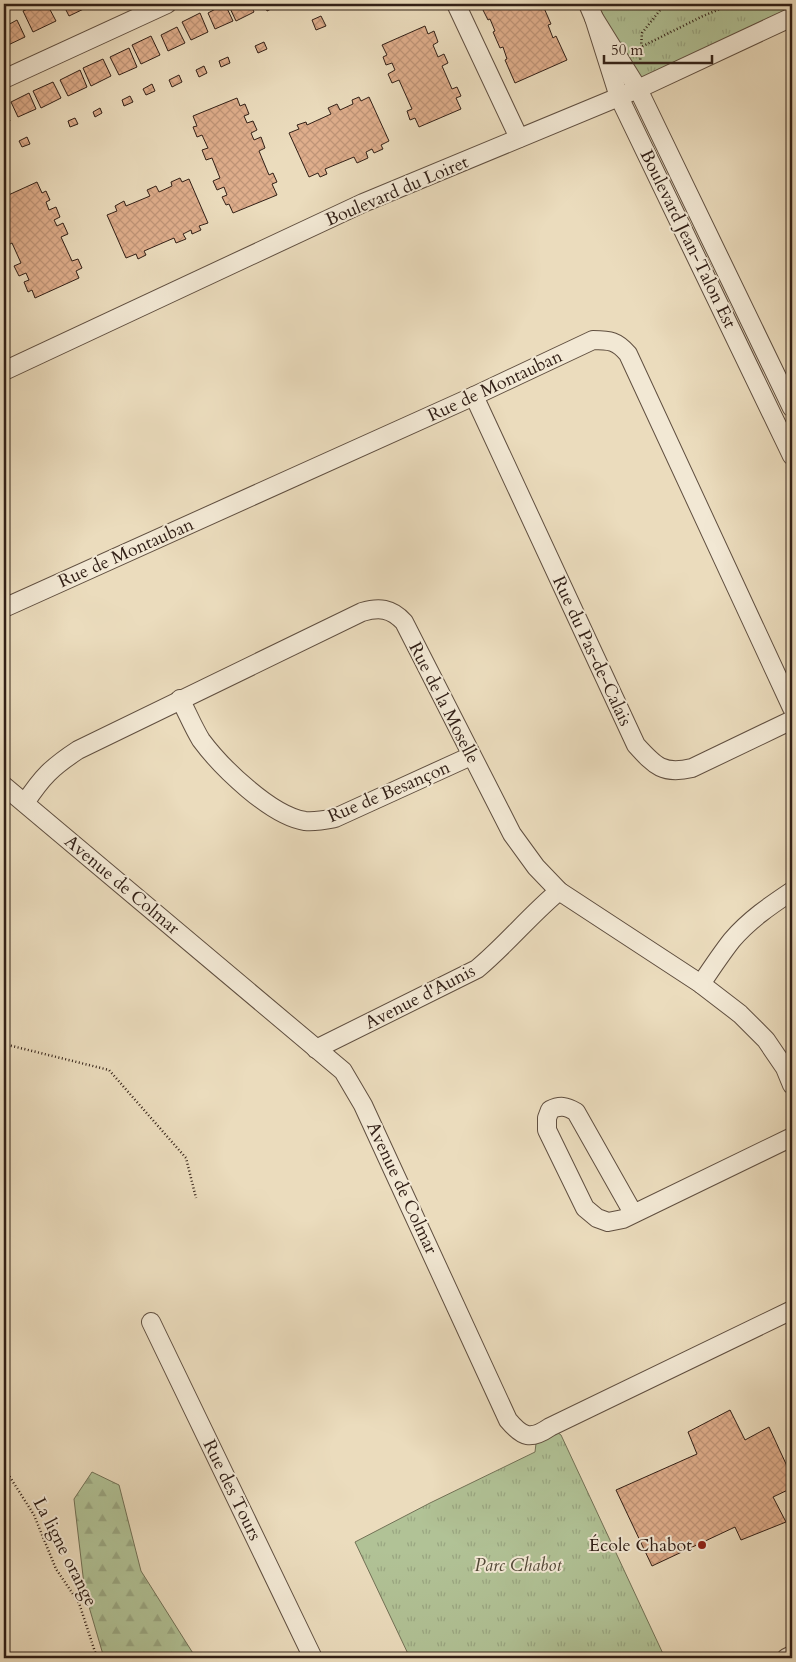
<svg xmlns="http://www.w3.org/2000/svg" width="796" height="1662" font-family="Cardo,serif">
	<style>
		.forest { fill: url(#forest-firs); stroke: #727156 }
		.park { fill: url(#park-tufts); stroke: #727156 }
		.building { fill: url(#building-cross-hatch); stroke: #322017 }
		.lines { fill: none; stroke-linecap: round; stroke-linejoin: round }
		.minor-casing { stroke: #604f40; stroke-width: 20 }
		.path { stroke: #322017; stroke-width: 2.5; stroke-dasharray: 1 2.5; stroke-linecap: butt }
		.minor { stroke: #f2e8d4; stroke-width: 18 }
		.poi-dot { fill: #8f2418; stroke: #f2e8d4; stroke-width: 2 }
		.labels { text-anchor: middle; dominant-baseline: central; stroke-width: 4; stroke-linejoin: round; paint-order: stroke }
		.street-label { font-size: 18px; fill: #322017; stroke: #f2e8d4 }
		.poi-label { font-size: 18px; fill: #322017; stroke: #f2e8d4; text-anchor: end }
		.park-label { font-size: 18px; font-style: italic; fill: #524837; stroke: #f2e8d4 }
	</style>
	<defs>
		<pattern id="forest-firs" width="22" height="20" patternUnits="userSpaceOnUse" patternTransform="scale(1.25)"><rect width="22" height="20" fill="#b1c296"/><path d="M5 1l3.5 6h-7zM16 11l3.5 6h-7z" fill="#99a681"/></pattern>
		<pattern id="park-tufts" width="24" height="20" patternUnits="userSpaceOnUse" patternTransform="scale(1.25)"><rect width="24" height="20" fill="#b1c296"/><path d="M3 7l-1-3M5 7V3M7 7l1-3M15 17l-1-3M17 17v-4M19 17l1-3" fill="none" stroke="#99a681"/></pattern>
		<pattern id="building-cross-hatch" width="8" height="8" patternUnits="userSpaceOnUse" patternTransform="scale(1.25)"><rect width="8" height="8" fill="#dfae8c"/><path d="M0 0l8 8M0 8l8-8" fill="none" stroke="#c09578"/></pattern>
	</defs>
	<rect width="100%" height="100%" fill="#ebdcbd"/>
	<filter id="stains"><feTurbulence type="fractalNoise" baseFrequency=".004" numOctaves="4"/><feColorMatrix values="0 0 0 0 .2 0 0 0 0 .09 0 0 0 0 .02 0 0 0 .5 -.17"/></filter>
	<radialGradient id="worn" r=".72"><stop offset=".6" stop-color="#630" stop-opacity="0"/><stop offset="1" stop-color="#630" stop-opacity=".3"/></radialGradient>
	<polygon class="forest" points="92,1472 119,1485 141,1571 196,1658 104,1658 85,1593 74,1499"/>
	<g class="park">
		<polygon points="588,4 792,4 792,17 638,89"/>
		<polygon points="550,1427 561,1435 665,1658 410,1658 355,1542 430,1503 535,1452 537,1435"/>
	</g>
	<g class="building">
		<polygon points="39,4 47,4 56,21 33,32 23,11"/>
		<polygon points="63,4 92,4 92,5 69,16"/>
		<polygon points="225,4 233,21 215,29 208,13"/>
		<polygon points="228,4 250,4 254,12 236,21"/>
		<polygon points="261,4 276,4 277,6 267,11 265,5 262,6"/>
		<polygon points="480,4 538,4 541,10 544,8 551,24 548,25 553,38 556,36 567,60 515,83 505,60 507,59 503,47 500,48 493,32 495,31 490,19 488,20"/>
		<polygon points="200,13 208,32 191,40 182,22"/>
		<polygon points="321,16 326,26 316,30 312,20"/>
		<polygon points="17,20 25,37 6,46 4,40 4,27"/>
		<polygon points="425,26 428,34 434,31 438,42 433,45 438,57 444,54 448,63 442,66 452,89 457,87 461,96 456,98 461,109 419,127 415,118 410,120 407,111 412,109 399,80 392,83 388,74 395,70 392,63 386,65 383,57 387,55 382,45"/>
		<polygon points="177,27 185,43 168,51 161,35"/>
		<polygon points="151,36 160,55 141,64 132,45"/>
		<polygon points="264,42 267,49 258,53 255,46"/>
		<polygon points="129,48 137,67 119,75 110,57"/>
		<polygon points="228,57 230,63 221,67 219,61"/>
		<polygon points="103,59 111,76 91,86 83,68"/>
		<polygon points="204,66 207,73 199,77 196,70"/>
		<polygon points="80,70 87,87 68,96 60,80"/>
		<polygon points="179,75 182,82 172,87 169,80"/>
		<polygon points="53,82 61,98 41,108 33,91"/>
		<polygon points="152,84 155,91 146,95 143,89"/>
		<polygon points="29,93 36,109 18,117 11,102"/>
		<polygon points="130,96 133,102 124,106 122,100"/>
		<polygon points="359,97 361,101 369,97 389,141 381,145 383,149 374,153 372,149 366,152 368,158 357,163 354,157 325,169 327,174 320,177 318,173 309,177 289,133 299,129 297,125 306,122 307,125 331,114 328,108 337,104 340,110 353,104 352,100"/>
		<polygon points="237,98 240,106 245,104 249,114 244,116 247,123 253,121 257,130 251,133 254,140 261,137 265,148 259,151 269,175 273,173 277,182 272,184 277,195 233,213 229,204 226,205 222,197 227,195 224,187 217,190 213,181 220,178 212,158 206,160 202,150 208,148 202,135 197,137 193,127 197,126 193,116"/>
		<polygon points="4,107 10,121 4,124"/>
		<polygon points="100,108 102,113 95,117 93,112"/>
		<polygon points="75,118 78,124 70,127 68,121"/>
		<polygon points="27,137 30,144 22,147 19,141"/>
		<polygon points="180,178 182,182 189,179 208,223 199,226 201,230 192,234 191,230 183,234 186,239 176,243 174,238 144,251 146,255 138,259 136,254 126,258 107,215 117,211 115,206 124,201 126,206 150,196 147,190 156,186 159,192 172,186 171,182"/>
		<polygon points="37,182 42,193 46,191 50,200 46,202 49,210 56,207 60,217 54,220 57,226 63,223 68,234 61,237 72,261 78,259 82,268 76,271 79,278 35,298 32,290 28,292 24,282 29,280 26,273 19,276 14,266 21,263 12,243 6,246 4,242 4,235 8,233 4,223 4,197"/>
		<polygon points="4,297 9,309 4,311"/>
		<polygon points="730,1410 745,1440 769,1427 792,1477 792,1488 773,1497 786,1522 741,1540 735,1527 652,1566 616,1490 697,1454 688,1432"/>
	</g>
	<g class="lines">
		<g class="minor-casing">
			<g id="minor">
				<polyline points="456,4 519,138"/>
				<polyline points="588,4 594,18 638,89 792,408"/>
				<polyline points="594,18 619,97 792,456"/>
				<polyline points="4,79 167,4"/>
				<polyline points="4,371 363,203 638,89 792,17"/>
				<path d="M474 396 636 745C655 766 663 775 692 768L792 720"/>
				<path d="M4 608 474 396 593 340C610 340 617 341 628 354L792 708"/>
				<path d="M180 699C187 712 193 727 201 740 221 767 271 816 305 821 316 822 325 820 335 818L471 756"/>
				<path d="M4 786 343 1071 363 1105 508 1420C523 1438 531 1440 550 1427L792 1310"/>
				<path d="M25 803C42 777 52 767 78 750L362 612C379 607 391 608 404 622L512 834 536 867 559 891 701 984 740 1014 766 1040 785 1068 792 1085"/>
				<path d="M701 984C711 969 721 954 732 940 749 920 771 905 792 891"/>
				<path d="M316 1049 477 969C506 945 530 915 559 891"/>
				<path d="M633 1213 576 1112C566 1106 560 1105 550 1110L547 1118V1130L585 1208 597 1218 608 1222 623 1219 792 1137"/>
				<polyline points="151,1322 313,1658"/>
				<polyline points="786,1658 792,1655"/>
			</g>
		</g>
		<g class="path">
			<polyline points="641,47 642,33 665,4"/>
			<polyline points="640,63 641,47 703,16 732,4"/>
			<polyline points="4,1044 109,1070 186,1158 196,1198"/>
			<polyline points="4,1460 8,1474 34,1515 56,1569 79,1603 97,1658"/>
		</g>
		<use href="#minor" class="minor"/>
	</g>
	<circle class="poi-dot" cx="702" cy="1545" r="5"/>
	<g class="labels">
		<g class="street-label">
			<text transform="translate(397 191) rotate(-23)">Boulevard du Loiret</text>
			<text transform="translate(688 239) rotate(64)">Boulevard Jean-Talon Est</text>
			<text transform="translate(495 386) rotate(-25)">Rue de Montauban</text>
			<text transform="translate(126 553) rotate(-24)">Rue de Montauban</text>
			<text transform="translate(592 651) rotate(65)">Rue du Pas-de-Calais</text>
			<text transform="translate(444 703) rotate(63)">Rue de la Moselle</text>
			<text transform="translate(389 792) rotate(-23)">Rue de Besançon</text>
			<text transform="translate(122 885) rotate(40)">Avenue de Colmar</text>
			<text transform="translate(420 997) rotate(-27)">Avenue d'Aunis</text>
			<text transform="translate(402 1188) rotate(65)">Avenue de Colmar</text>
			<text transform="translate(232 1490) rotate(64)">Rue des Tours</text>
			<text transform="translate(65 1552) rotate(63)">La ligne orange</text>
		</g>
		<g class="poi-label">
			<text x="692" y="1545">École Chabot</text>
		</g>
		<g class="park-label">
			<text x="518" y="1565">Parc Chabot</text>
		</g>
	</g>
	<rect width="796" height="1662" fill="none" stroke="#ebdcbd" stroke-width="20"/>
	<rect x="5" y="5" width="786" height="1652" fill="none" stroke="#322017" stroke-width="2.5"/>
	<rect x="10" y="10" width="776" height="1642" fill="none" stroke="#322017"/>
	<path d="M604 55v8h108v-8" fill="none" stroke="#322017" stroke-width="2.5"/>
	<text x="611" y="55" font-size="15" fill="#322017" stroke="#f2e8d4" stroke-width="4" paint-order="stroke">50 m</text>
	<rect width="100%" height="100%" filter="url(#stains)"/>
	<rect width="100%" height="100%" fill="url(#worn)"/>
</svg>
